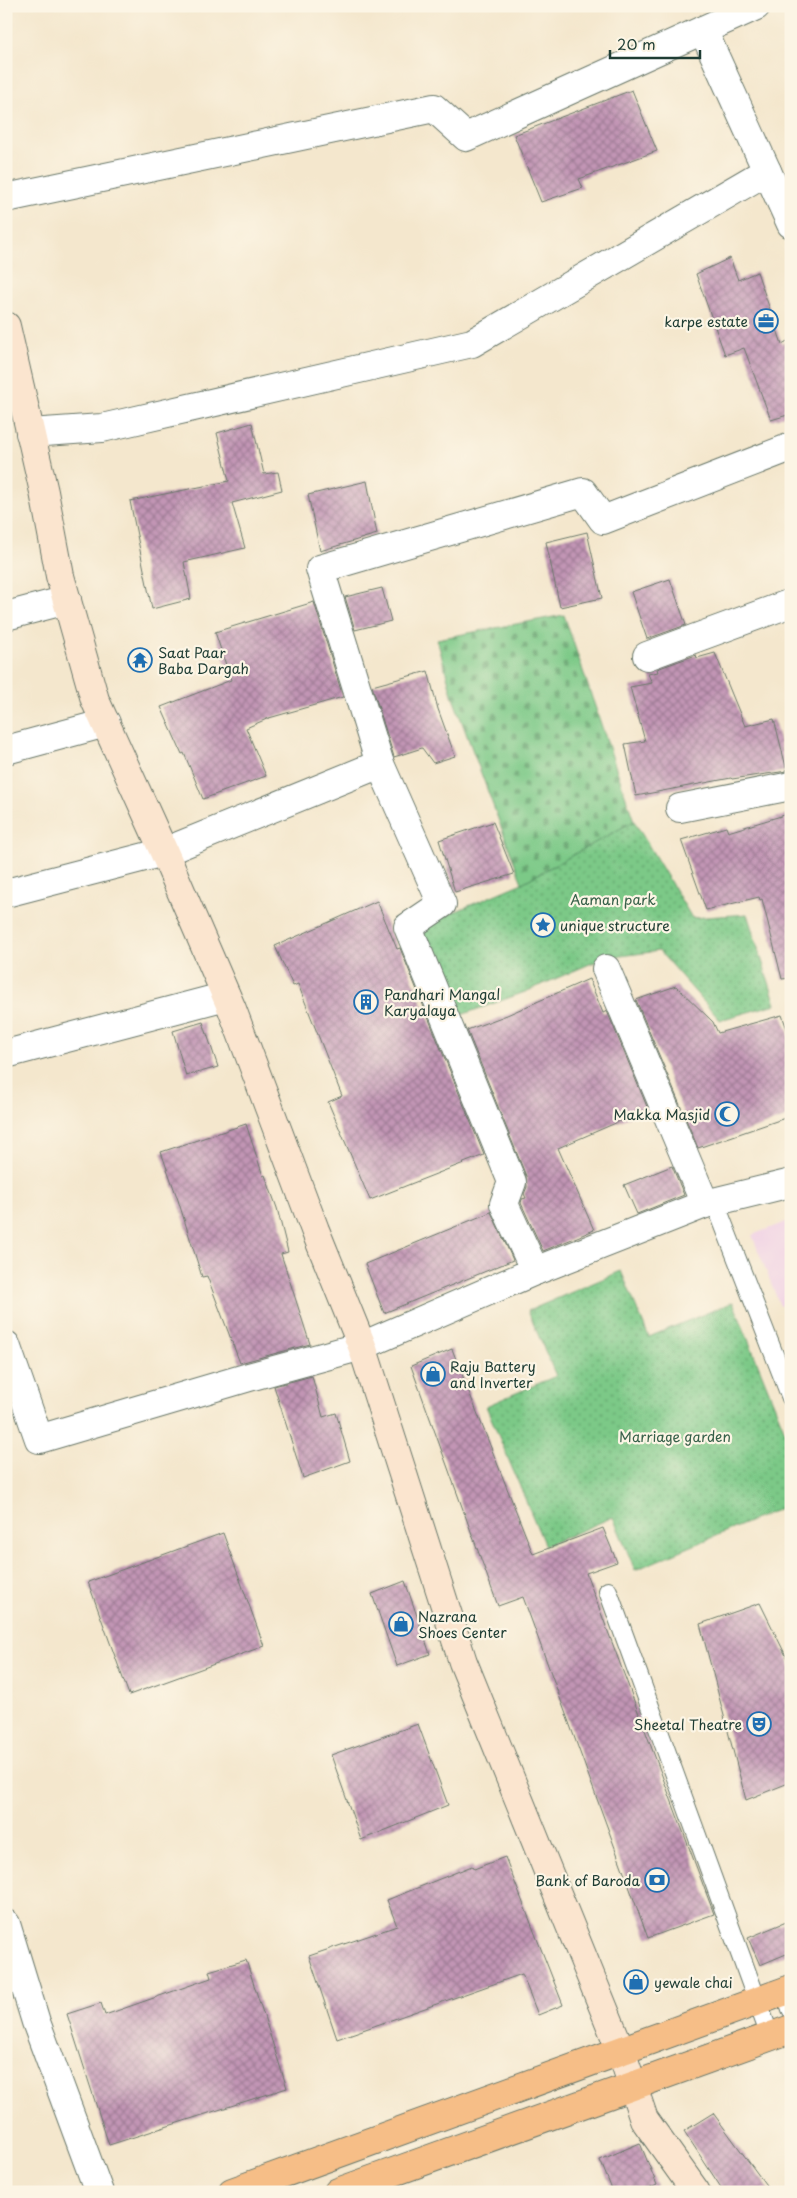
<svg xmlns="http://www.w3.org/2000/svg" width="797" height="2198" font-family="'Playpen Sans',sans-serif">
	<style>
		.built { fill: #f0d0e5 }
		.grass { fill: url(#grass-dots); stroke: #4e835e }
		.cemetery { fill: url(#cemetery-stones); stroke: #4e835e }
		.building { fill: url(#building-cross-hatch) }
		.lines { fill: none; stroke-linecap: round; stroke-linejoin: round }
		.lane-casing { stroke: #6a786a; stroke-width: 20 }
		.street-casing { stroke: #6a786a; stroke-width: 30 }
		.secondary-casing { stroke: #6a786a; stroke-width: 30 }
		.highway-casing { stroke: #6a786a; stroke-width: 30 }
		.lane { stroke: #fff; stroke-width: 18 }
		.street { stroke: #fff; stroke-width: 28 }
		.secondary { stroke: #fbe5cf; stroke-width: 28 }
		.highway { stroke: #f6be87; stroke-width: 28 }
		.labels { text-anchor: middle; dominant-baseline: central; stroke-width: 4.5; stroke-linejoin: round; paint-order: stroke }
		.poi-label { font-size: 14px; fill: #1f3d34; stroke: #fcf5e5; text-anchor: start }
		.park-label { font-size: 14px; fill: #366049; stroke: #fcf5e5 }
	</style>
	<defs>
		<pattern id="grass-dots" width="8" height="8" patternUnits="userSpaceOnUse" patternTransform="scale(1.25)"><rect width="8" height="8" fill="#7cc987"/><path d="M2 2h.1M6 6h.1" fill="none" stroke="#65a46f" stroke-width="1.8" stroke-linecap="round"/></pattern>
		<pattern id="cemetery-stones" width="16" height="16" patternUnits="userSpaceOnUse" patternTransform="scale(1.25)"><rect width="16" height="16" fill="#7cc987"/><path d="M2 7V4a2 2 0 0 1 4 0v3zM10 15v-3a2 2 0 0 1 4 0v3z" fill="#65a46f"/></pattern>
		<pattern id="building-cross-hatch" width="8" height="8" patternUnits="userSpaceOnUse" patternTransform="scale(1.25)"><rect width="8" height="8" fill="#c295b5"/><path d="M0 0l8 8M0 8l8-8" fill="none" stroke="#9d7b94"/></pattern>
	</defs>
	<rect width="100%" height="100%" fill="#fcf5e5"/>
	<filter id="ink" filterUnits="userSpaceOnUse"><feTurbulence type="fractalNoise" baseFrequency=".02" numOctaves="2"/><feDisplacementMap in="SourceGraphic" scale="10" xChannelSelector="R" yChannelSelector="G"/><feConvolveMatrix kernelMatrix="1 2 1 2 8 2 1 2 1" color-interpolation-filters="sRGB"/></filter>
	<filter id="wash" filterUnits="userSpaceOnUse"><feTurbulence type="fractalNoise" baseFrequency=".0096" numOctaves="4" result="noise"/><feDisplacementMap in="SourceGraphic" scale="20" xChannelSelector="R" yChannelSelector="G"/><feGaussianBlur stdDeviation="1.12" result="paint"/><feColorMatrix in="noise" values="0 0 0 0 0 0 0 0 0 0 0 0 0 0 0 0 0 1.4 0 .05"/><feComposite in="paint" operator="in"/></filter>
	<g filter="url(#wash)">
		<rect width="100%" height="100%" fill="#f4e7cd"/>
		<polygon class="built" points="791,1220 791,1302 780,1306 752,1235"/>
		<g class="grass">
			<polygon points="634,821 692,918 747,914 776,1004 720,1020 659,951 613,957 592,963 525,992 453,1018 417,928 522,883"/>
			<polygon points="621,1271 649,1337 733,1302 791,1446 791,1504 635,1570 613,1517 545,1546 486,1406 556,1376 528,1311"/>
		</g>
		<polygon class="cemetery" points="564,615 634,821 522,883 453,698 437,639"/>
		<g id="blocks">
			<g class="building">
				<polygon points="632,90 657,151 579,179 583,188 541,202 514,135"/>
				<polygon points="730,258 738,280 757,272 782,344 791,339 791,414 771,420 744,348 725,355 696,274"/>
				<polygon points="252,423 264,474 278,472 282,490 232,503 245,548 184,562 191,599 152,609 130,501 229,481 217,433"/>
				<polygon points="367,481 377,534 320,551 308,495"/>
				<polygon points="587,532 602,598 560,607 546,542"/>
				<polygon points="670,579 686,625 647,639 631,592"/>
				<polygon points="382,588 391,621 355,630 345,597"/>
				<polygon points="314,602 343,697 269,718 246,728 266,776 203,799 184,753 182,754 161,707 231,680 215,632"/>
				<polygon points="715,653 745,726 774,719 787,771 732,779 731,778 636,796 625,744 645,741 630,687 652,683 648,674 658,672 657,669 696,655 697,658"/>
				<polygon points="428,671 438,709 455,756 433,763 422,748 394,757 372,686"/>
				<polygon points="791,813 791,978 782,979 762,899 760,900 759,897 706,910 681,840 726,827 728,832"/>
				<polygon points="493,822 514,874 455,892 439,840"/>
				<polygon points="377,901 397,949 400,948 484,1155 370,1200 328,1102 342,1096 298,984 293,986 275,946"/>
				<polygon points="589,979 603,1013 607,1011 648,1109 558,1148 594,1230 543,1251 521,1203 522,1199 526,1198 524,1194 527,1187 526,1176 467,1030 507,1015"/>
				<polygon points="676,986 713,1022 718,1033 782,1015 791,1040 791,1116 698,1148 636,1000"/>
				<polygon points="203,1022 218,1067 186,1076 173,1031"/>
				<polygon points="246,1124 263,1176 265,1175 277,1208 288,1252 281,1254 310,1344 240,1363 207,1276 202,1277 178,1200 161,1152"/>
				<polygon points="672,1166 684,1195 637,1214 624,1185"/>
				<polygon points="491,1212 513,1260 384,1313 365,1264"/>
				<polygon points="452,1349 533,1554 603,1528 617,1562 586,1573 714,1914 648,1938 523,1597 498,1606 411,1366"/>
				<polygon points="312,1376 323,1417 336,1413 350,1461 303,1478 274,1386"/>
				<polygon points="223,1533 264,1646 129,1695 88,1582"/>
				<polygon points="405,1581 430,1654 397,1666 372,1594"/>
				<polygon points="760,1603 791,1666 791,1782 746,1800 700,1624"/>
				<polygon points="418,1724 448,1805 361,1840 331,1755"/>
				<polygon points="505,1857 563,2005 538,2015 522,1974 337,2039 309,1956 397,1926 387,1900 472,1866 474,1869"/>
				<polygon points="791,1920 791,1952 760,1965 748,1938"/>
				<polygon points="246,1960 287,2088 109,2145 67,2014 101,2003 105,2015 211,1978 209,1971"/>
				<polygon points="713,2113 771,2192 724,2192 684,2131"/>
				<polygon points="640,2143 657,2185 642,2192 613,2192 600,2160"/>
			</g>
		</g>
	</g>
	<g filter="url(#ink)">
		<use href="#blocks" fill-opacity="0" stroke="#6a786a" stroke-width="1"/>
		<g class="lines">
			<g class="lane-casing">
				<g id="lane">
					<polyline points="714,1200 791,1398"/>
					<polyline points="608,1591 770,2036"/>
					<polyline points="785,1991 791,2009"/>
				</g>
			</g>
			<g class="street-casing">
				<g id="street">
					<polyline points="703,30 791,224"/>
					<polyline points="6,198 434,108 466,137 756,6"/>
					<polyline points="30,433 102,428 472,343 767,171"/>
					<polyline points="6,616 67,600"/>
					<polyline points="647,656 791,603"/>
					<polyline points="6,750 106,723"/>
					<polyline points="680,808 791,786"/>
					<polyline points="6,893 164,852 380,764"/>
					<polyline points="606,969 705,1204"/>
					<polyline points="6,1054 226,996"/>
					<polyline points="535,1271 504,1204 512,1182 408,927 442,904 380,764 320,569 583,492 603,520 791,447"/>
					<polyline points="6,1345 39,1439 249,1377 362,1346 535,1271 705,1204 791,1183"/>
					<polyline points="6,1924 36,2022 99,2192"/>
				</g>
			</g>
			<g class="secondary-casing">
				<polyline id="secondary" points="6,326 44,492 60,576 95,700 164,852 232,1009 315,1230 362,1346 463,1662 621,2051 644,2119 696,2192"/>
			</g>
			<g class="highway-casing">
				<g id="highway">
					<polyline points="232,2192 791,1989"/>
					<polyline points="338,2192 791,2029"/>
				</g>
			</g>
			<use href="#lane" class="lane"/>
			<use href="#street" class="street"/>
			<use href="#secondary" class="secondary"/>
			<use href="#highway" class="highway"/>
		</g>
	</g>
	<defs>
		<g id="office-ring" transform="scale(1.25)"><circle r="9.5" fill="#fcf5e5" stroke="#1f6fb2" stroke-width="1.5"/><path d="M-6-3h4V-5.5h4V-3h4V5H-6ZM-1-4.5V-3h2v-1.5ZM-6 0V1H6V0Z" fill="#1f6fb2"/></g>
		<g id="temple-ring" transform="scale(1.25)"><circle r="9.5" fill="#fcf5e5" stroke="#1f6fb2" stroke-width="1.5"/><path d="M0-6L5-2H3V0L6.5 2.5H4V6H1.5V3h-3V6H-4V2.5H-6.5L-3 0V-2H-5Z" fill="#1f6fb2"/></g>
		<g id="sight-ring" transform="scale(1.25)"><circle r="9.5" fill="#fcf5e5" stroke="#1f6fb2" stroke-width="1.5"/><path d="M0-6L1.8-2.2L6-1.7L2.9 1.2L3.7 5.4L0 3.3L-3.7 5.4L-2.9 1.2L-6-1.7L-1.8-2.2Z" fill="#1f6fb2"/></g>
		<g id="building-ring" transform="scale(1.25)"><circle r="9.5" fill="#fcf5e5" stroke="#1f6fb2" stroke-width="1.5"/><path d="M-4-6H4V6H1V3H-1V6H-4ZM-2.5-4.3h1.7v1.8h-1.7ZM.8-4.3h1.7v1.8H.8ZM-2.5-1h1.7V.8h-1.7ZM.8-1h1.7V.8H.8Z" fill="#1f6fb2"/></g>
		<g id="mosque-ring" transform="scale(1.25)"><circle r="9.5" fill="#fcf5e5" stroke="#1f6fb2" stroke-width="1.5"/><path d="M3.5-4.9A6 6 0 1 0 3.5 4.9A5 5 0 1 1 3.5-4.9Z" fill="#1f6fb2"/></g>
		<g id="shop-ring" transform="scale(1.25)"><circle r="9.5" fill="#fcf5e5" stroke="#1f6fb2" stroke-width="1.5"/><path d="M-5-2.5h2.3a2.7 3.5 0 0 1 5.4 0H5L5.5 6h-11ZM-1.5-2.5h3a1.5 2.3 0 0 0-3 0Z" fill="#1f6fb2"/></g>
		<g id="theatre-ring" transform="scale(1.25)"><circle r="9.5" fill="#fcf5e5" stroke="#1f6fb2" stroke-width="1.5"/><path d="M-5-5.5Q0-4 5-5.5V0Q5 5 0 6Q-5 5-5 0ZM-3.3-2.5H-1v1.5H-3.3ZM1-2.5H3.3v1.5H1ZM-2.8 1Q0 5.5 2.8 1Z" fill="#1f6fb2"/></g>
		<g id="bank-ring" transform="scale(1.25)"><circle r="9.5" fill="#fcf5e5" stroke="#1f6fb2" stroke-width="1.5"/><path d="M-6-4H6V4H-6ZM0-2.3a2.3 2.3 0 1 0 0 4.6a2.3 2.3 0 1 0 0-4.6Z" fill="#1f6fb2"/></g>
	</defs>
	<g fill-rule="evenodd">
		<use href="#office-ring" x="766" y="321"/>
		<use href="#temple-ring" x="140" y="660"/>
		<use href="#sight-ring" x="543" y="925"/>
		<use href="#building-ring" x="366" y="1002"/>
		<use href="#mosque-ring" x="727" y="1114"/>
		<use href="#shop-ring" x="433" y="1374"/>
		<use href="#shop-ring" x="401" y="1624"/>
		<use href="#theatre-ring" x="759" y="1724"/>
		<use href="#bank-ring" x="657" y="1880"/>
		<use href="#shop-ring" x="636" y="1982"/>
	</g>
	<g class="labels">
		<g class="poi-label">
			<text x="748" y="321" text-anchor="end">karpe estate</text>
			<text x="158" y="652">Saat Paar<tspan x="158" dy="16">Baba Dargah</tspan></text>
			<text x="560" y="925">unique structure</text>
			<text x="384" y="994">Pandhari Mangal<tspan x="384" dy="16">Karyalaya</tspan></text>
			<text x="710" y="1114" text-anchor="end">Makka Masjid</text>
			<text x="450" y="1366">Raju Battery<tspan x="450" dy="16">and Inverter</tspan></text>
			<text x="418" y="1616">Nazrana<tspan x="418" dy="16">Shoes Center</tspan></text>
			<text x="742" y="1724" text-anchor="end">Sheetal Theatre</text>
			<text x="640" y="1880" text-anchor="end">Bank of Baroda</text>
			<text x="654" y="1982">yewale chai</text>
		</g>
		<g class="park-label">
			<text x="613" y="899">Aaman park</text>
			<text x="675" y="1436">Marriage garden</text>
		</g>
	</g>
	<rect width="797" height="2198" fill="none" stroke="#fcf5e5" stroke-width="25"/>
	<path d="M610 50v8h90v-8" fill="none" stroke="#1f3d34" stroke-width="2.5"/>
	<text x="617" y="50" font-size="15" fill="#1f3d34" stroke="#fcf5e5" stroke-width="4" paint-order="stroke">20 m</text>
</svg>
